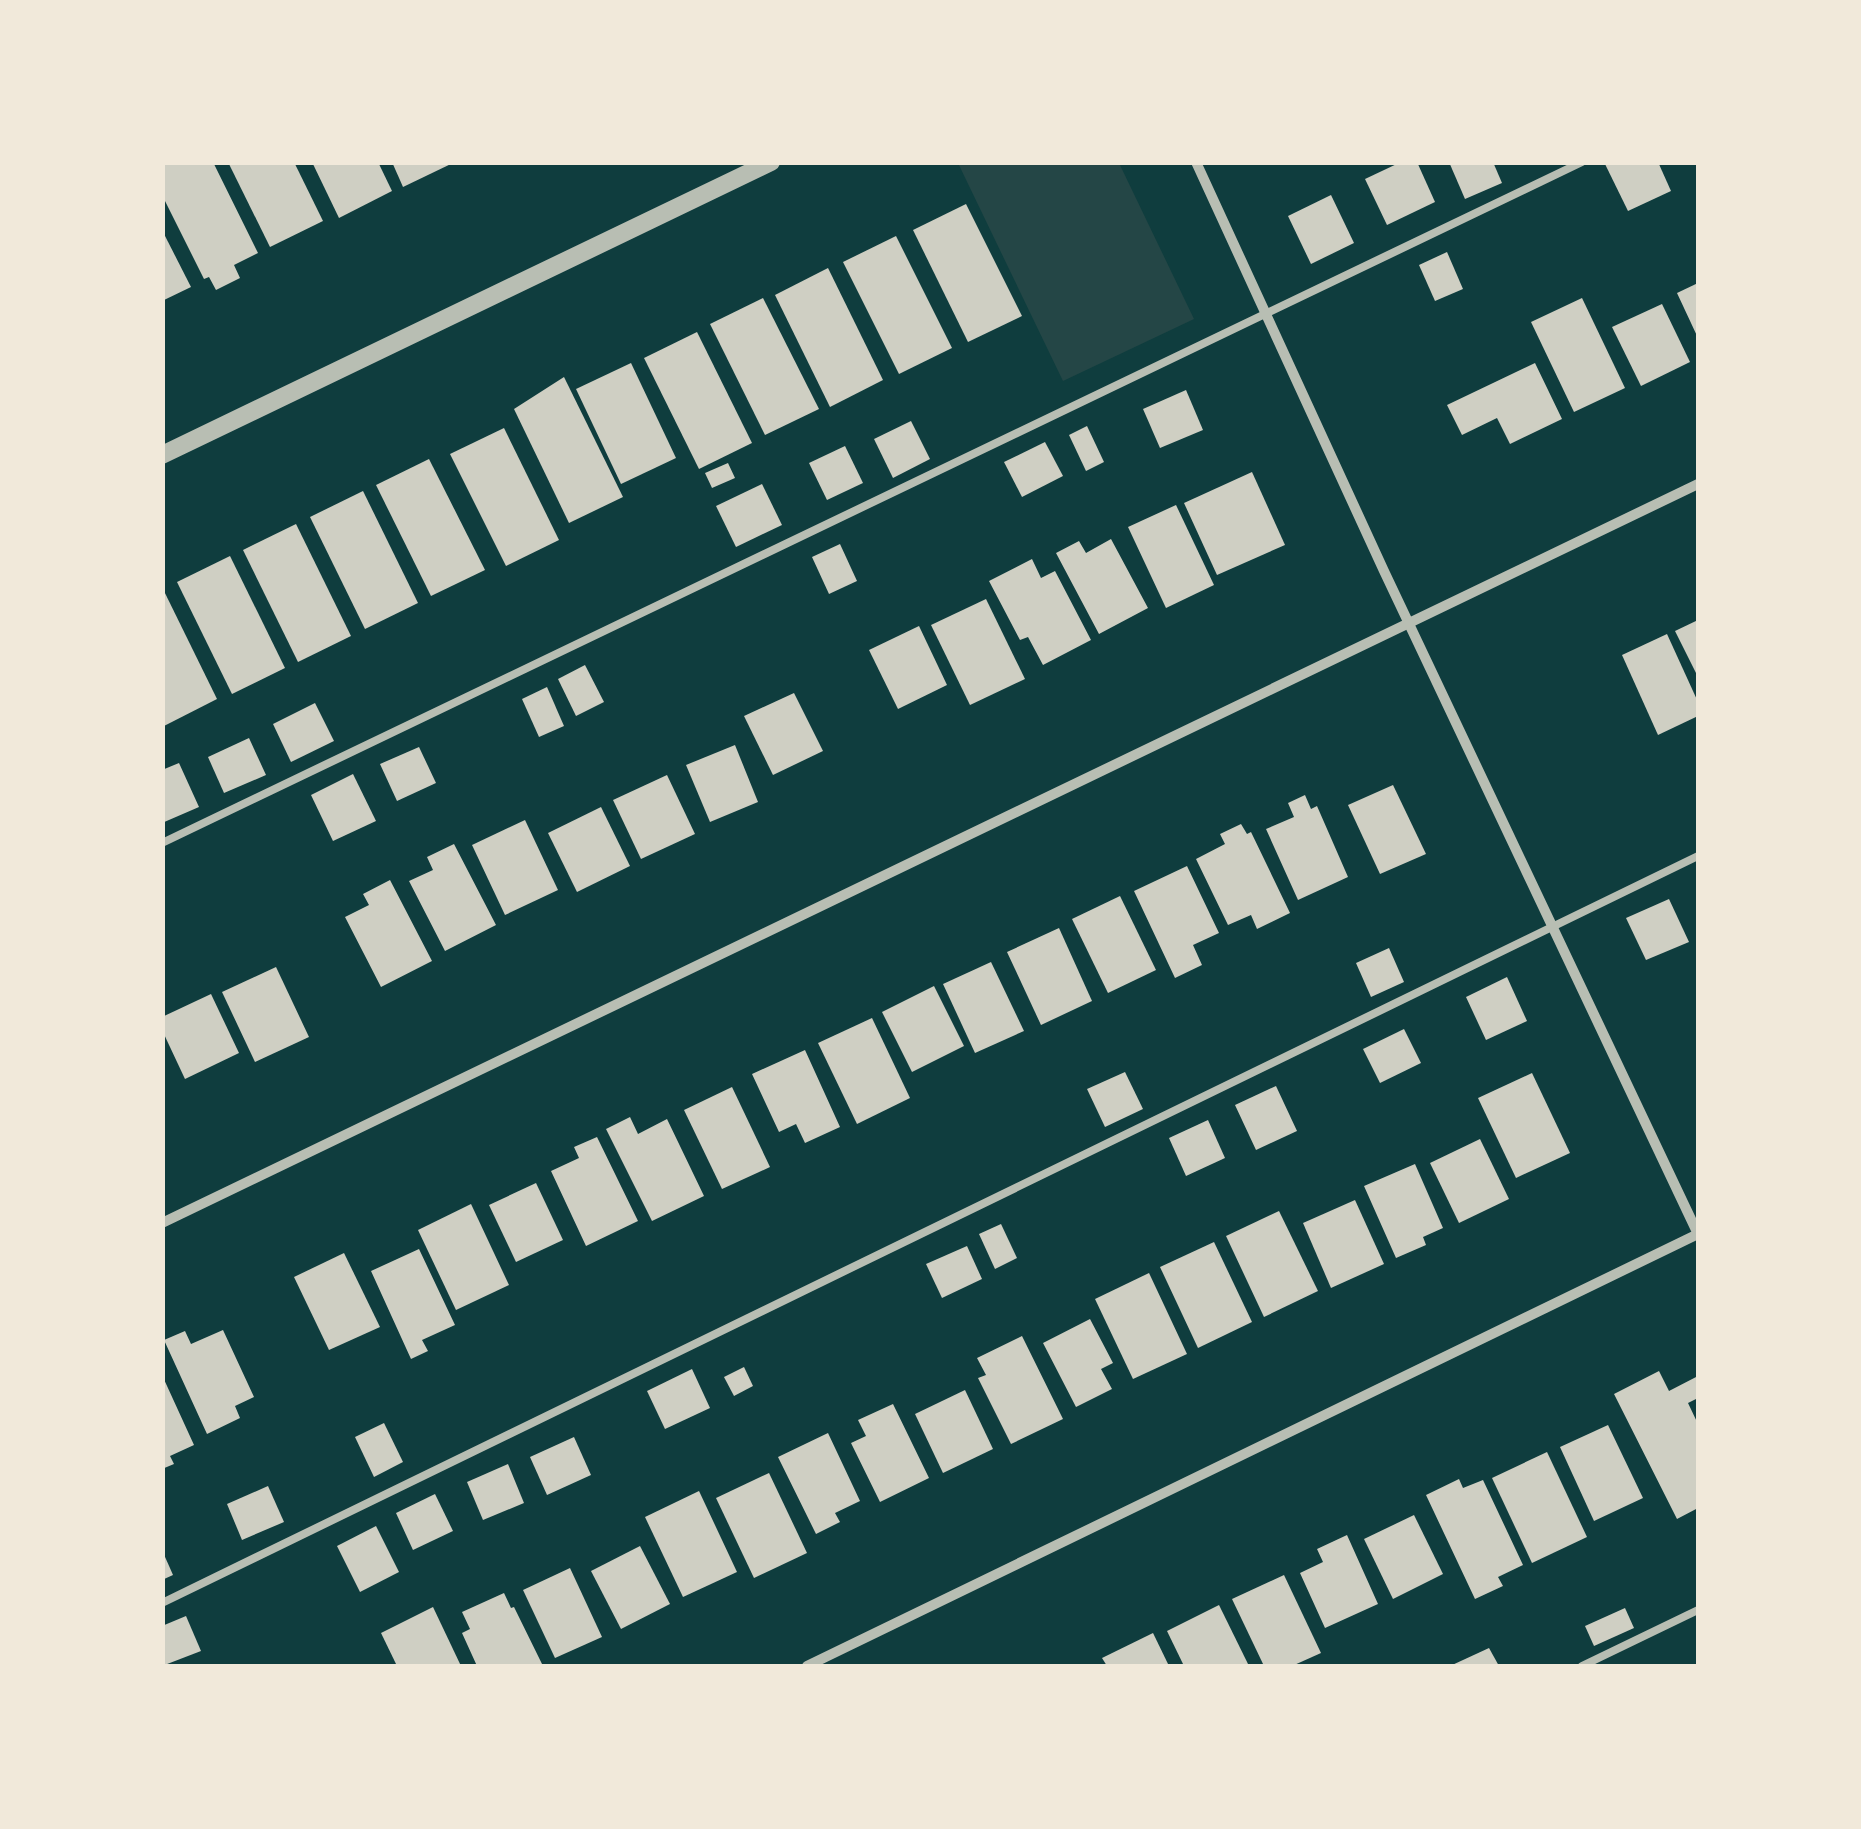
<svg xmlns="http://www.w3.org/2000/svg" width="1861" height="1829" font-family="Barlow,sans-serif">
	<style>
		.green { fill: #244646 }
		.building { fill: #cfcfc3 }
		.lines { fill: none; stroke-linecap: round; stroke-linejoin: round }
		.service { stroke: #b8beb3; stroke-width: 8 }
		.minor { stroke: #b8beb3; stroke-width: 10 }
		.tertiary { stroke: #b8beb3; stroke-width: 18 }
	</style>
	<rect width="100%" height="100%" fill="#0f3d3e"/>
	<polygon class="green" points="958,163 1119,163 1194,319 1063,381"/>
	<g class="building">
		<polygon points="162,162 213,162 258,253 234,265 240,278 216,290 209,277 204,279 162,195"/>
		<polygon points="228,162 294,162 323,221 270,247"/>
		<polygon points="312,162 378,162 392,191 339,218"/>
		<polygon points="392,162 455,162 403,187"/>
		<polygon points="1401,162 1417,162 1435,202 1387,225 1365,179"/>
		<polygon points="1449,162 1493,162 1502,183 1465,199"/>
		<polygon points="1658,162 1671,191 1628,211 1605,164"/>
		<polygon points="1331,195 1354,243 1311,264 1288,216"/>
		<polygon points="966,204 1022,316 968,342 913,230"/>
		<polygon points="162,230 191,287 162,301"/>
		<polygon points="896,236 952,348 899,374 843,262"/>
		<polygon points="1447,252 1463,289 1435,301 1419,265"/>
		<polygon points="828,268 883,380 830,407 775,295"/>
		<polygon points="1698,283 1698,338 1677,293"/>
		<polygon points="763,298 819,409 765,435 710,324"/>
		<polygon points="1582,298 1625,388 1574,412 1531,322"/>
		<polygon points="1662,304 1690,362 1641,386 1612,327"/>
		<polygon points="697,332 752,443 699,469 644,358"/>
		<polygon points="631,363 676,458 621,484 576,389"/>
		<polygon points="1535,363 1562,419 1510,444 1497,418 1462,435 1447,405"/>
		<polygon points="564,377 623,497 569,523 514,409"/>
		<polygon points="1186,390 1203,430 1160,448 1143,409"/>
		<polygon points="911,421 930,459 893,478 874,439"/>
		<polygon points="1087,426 1104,462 1086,471 1069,435"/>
		<polygon points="504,428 559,540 506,566 450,454"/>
		<polygon points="1045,442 1063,476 1022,497 1004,462"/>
		<polygon points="845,446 863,483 827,500 809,463"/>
		<polygon points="429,459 485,570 431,596 376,485"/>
		<polygon points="728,463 735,478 712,488 705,473"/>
		<polygon points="1252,472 1285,545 1217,575 1184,503"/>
		<polygon points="762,484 782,525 736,547 716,506"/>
		<polygon points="363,491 418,603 365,629 310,517"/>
		<polygon points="1176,505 1214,585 1166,608 1128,527"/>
		<polygon points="296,524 351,636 298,662 243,550"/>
		<polygon points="1111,539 1148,608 1099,634 1056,553 1079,541 1086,553"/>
		<polygon points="840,544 857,581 829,594 812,557"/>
		<polygon points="230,556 285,668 232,694 177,582"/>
		<polygon points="1032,559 1041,578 1055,571 1091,640 1043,665 1028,637 1020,640 989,581"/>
		<polygon points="162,587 217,699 164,726 162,723"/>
		<polygon points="986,599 1025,679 970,705 931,625"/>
		<polygon points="1698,620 1698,677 1675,631"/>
		<polygon points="919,626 947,685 898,709 869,650"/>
		<polygon points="1667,634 1698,702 1698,716 1658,735 1622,655"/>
		<polygon points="585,665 604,702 576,716 558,679"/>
		<polygon points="547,687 564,726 539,737 522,699"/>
		<polygon points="794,693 823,751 773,775 744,716"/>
		<polygon points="315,703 334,741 291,762 273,724"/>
		<polygon points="249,738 266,775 224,793 208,757"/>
		<polygon points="735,745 758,802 710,822 686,765"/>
		<polygon points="419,747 436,783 397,801 380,764"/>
		<polygon points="179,763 199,807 162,823 162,770"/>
		<polygon points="353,774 376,821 333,841 311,795"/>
		<polygon points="667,775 695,834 641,859 613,800"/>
		<polygon points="1393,785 1426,854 1380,874 1348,805"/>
		<polygon points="1305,795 1311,809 1317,806 1348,877 1298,900 1266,829 1294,817 1288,803"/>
		<polygon points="601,807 630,866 577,892 548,833"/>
		<polygon points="525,820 558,890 505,915 472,845"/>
		<polygon points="1241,824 1247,834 1251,832 1290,913 1257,929 1251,915 1228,925 1196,859 1225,844 1220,834"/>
		<polygon points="454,844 496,925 445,951 409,881 433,870 427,857"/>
		<polygon points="1187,866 1219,933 1193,945 1202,965 1175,978 1134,891"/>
		<polygon points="390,880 432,961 381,987 345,917 369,905 363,894"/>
		<polygon points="1120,896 1156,970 1108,993 1072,919"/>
		<polygon points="1669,899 1689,942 1646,960 1626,918"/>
		<polygon points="1059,928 1092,1001 1041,1025 1007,952"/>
		<polygon points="1389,948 1404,982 1371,997 1356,963"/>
		<polygon points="991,962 1024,1031 975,1053 943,984"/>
		<polygon points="276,967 309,1037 255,1062 222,992"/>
		<polygon points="1507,977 1527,1021 1486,1040 1466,997"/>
		<polygon points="934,986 964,1046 912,1072 882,1012"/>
		<polygon points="211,994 239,1053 185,1079 162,1030 162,1017"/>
		<polygon points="872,1018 910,1098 857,1124 818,1043"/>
		<polygon points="1404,1029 1421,1063 1380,1083 1363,1049"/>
		<polygon points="805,1050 840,1127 805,1143 796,1124 779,1132 752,1074"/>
		<polygon points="1125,1072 1143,1109 1105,1127 1087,1089"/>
		<polygon points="1532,1073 1570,1153 1516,1178 1478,1098"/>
		<polygon points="1276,1086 1297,1131 1256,1150 1235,1105"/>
		<polygon points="732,1087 770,1167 722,1189 684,1110"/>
		<polygon points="630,1117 638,1134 667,1119 704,1196 652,1221 606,1129"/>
		<polygon points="1208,1120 1225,1158 1186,1176 1169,1138"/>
		<polygon points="597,1137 638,1221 586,1246 551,1171 579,1158 574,1147"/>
		<polygon points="1480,1139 1509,1199 1459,1223 1430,1163"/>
		<polygon points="1415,1164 1443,1228 1423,1237 1426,1245 1396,1258 1364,1186"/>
		<polygon points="536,1183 563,1240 516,1262 489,1205"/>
		<polygon points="1355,1200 1384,1264 1331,1288 1303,1223"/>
		<polygon points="471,1204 509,1285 456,1310 418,1230"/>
		<polygon points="1279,1211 1318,1291 1264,1317 1226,1236"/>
		<polygon points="1001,1224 1017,1258 995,1269 979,1234"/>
		<polygon points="1214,1242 1252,1322 1198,1348 1160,1267"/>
		<polygon points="967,1246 982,1279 942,1298 926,1264"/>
		<polygon points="419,1249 455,1325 422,1340 428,1351 411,1359 371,1271"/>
		<polygon points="344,1253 380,1327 329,1350 294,1277"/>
		<polygon points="1149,1273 1187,1354 1133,1379 1095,1299"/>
		<polygon points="1090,1319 1113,1363 1101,1369 1112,1389 1076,1407 1043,1343"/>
		<polygon points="223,1330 254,1397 235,1406 240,1418 207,1434 164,1340 185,1331 191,1344"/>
		<polygon points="1022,1336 1063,1419 1011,1444 978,1378 986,1375 977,1358"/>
		<polygon points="744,1367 753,1386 734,1396 724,1377"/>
		<polygon points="692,1369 710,1408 665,1429 647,1391"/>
		<polygon points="1659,1371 1669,1391 1698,1376 1698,1398 1688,1403 1698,1424 1698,1508 1677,1519 1614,1394"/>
		<polygon points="162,1375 194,1445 170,1456 174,1464 162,1469"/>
		<polygon points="965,1390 993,1449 943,1473 915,1414"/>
		<polygon points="893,1404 929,1478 880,1502 851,1443 866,1436 858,1420"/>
		<polygon points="384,1423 403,1462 374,1477 355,1437"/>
		<polygon points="1608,1425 1643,1498 1594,1521 1560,1447"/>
		<polygon points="828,1433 860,1501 835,1513 840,1522 816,1534 778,1457"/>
		<polygon points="574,1437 591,1475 547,1495 530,1457"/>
		<polygon points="1547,1452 1587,1537 1532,1563 1492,1478"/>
		<polygon points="508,1464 524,1503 483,1520 467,1482"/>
		<polygon points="769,1473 807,1553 754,1578 716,1498"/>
		<polygon points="1459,1479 1463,1488 1483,1480 1523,1565 1498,1577 1503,1586 1475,1599 1426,1495"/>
		<polygon points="268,1486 284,1522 242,1540 227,1504"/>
		<polygon points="699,1491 737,1572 683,1597 645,1517"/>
		<polygon points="435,1494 453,1531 413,1550 396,1513"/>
		<polygon points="1414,1515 1443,1574 1393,1599 1364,1539"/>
		<polygon points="376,1526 399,1572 360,1592 337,1546"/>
		<polygon points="1347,1535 1378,1604 1325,1628 1300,1573 1323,1562 1317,1549"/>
		<polygon points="640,1546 670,1604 621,1629 591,1571"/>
		<polygon points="162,1550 173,1575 162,1580"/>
		<polygon points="570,1568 602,1637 555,1658 523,1590"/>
		<polygon points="1284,1575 1321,1653 1292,1666 1264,1666 1232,1599"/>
		<polygon points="504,1593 511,1608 514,1607 543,1666 477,1666 462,1633 470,1629 462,1612"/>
		<polygon points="1219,1605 1249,1666 1184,1666 1167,1631"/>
		<polygon points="433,1607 461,1666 397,1666 381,1633"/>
		<polygon points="1625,1608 1634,1628 1594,1646 1585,1626"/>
		<polygon points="186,1616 201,1651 162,1666 162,1626"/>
		<polygon points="1153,1633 1169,1666 1107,1666 1102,1658"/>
		<polygon points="1489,1648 1499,1666 1450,1666"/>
	</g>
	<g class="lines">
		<g class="service">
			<polyline points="162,843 1582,162"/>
			<polyline points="162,1603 1698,856"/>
			<polyline points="1582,1666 1698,1610"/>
		</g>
		<g class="minor">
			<polyline points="1196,162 1384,571 1698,1234"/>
			<polyline points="162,1223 1698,484"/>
			<polyline points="807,1666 1698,1234"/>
		</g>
		<polyline class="tertiary" points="162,455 771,162"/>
	</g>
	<rect width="1861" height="1829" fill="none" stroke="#f1e9da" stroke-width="330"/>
</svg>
